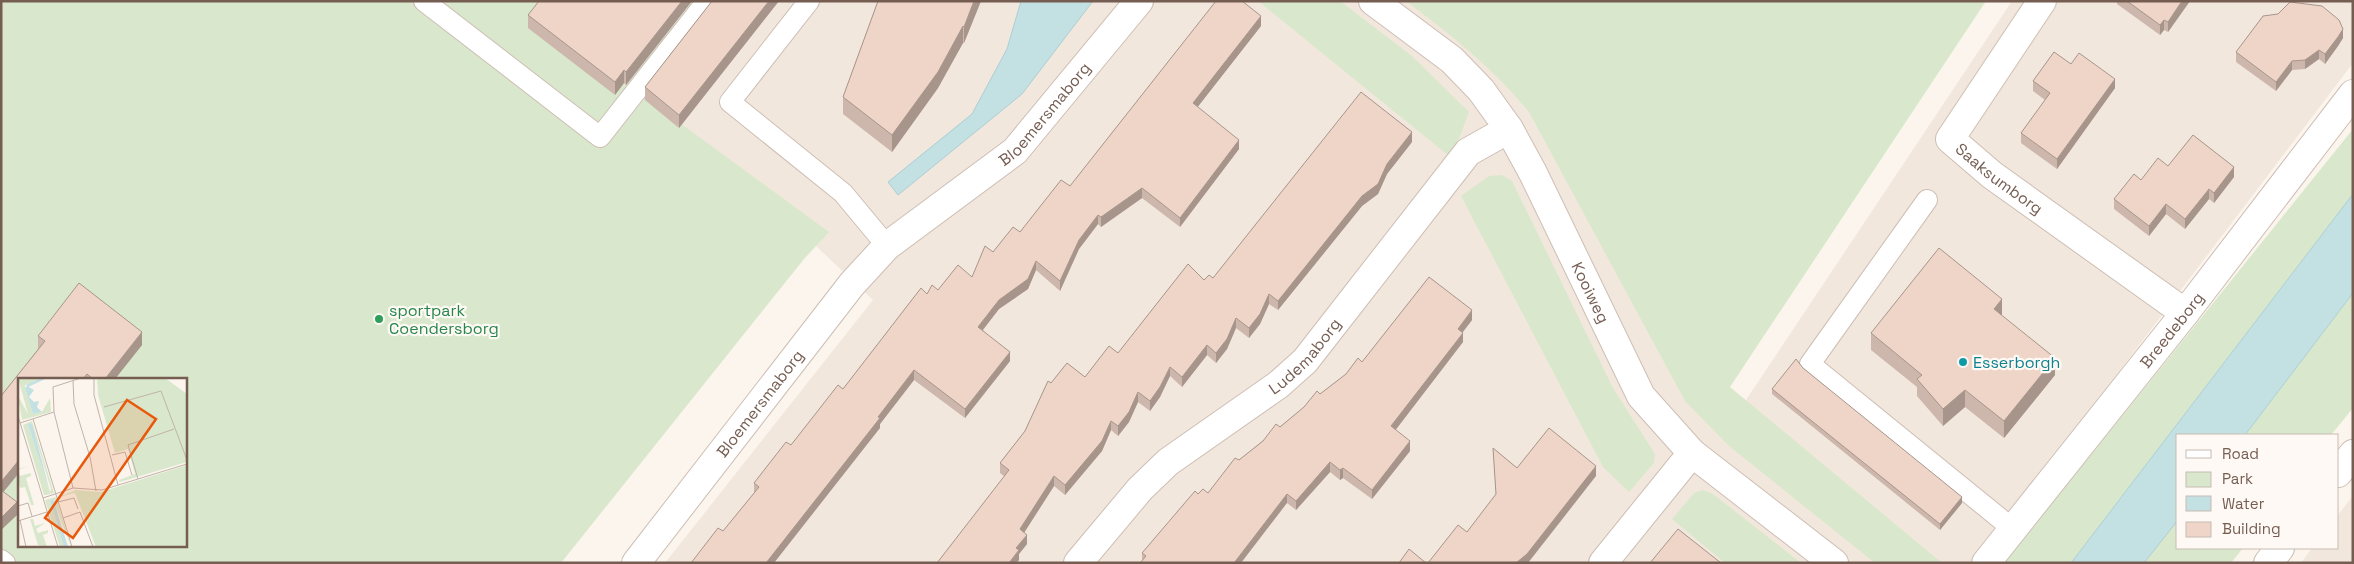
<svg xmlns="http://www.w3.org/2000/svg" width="2354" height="564" font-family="'Space Grotesk',sans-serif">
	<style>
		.residential { fill: #f2e7dc }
		.green { fill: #d9e8cc; fill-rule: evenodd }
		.water { fill: #c3e0e3; stroke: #aacfd4 }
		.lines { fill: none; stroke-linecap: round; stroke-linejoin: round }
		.service-casing { stroke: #cdbeb4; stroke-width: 22 }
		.minor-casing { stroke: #cdbeb4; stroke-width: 30 }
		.tertiary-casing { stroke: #cdbeb4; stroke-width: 30 }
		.service { stroke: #fff; stroke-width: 20 }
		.minor { stroke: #fff; stroke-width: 28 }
		.tertiary { stroke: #fff; stroke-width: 28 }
		.wall { fill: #cdb7ac }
		.shaded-wall { fill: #a7958c }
		.building { fill: #eed5c8; stroke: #a7958c }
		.leisure-dot { fill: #2e9e5b; stroke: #fef9f4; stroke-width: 2 }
		.culture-dot { fill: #0f9aa8; stroke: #fef9f4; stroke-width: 2 }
		.labels { text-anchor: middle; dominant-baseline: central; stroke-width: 4.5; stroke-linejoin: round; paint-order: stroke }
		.street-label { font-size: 16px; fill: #755d52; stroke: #fef9f4 }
		.leisure-label { font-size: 16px; fill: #27864d; stroke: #fef9f4; text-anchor: start }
		.culture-label { font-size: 16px; fill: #0d838f; stroke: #fef9f4; text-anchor: start }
		.inset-river { fill: none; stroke: #c3e0e3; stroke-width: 2.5 }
		.inset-road { fill: none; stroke: #c1b3aa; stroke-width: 1 }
		.view { fill: #e8590c; fill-opacity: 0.15; stroke: #e8590c; stroke-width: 2.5 }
		.inset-edge { fill: none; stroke: #755d52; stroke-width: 2.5 }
	</style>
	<rect width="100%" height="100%" fill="#fbf5ed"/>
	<g class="residential">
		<polygon points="503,1 1441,1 1563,110 1728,427 2012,1 2353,1 2353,63 1974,563 665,563 873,300 817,247"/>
		<polygon points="2353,496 2353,563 2301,563 2312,548 2338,548 2338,515"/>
	</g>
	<g class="green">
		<path d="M1 1H729L680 123 829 232 804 259 561 563H1ZM19 379H185V545H19Z"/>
		<polygon points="1258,1 1340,1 1412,56 1469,112 1456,147 1449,156"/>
		<path d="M1406 1H1986L1730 387 1942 563H1875L1729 446 1685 401 1529 112C1492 67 1452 36 1406 1Z"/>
		<polygon points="2353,129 2353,194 2071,563 2004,563"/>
		<polygon points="1502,175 1512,181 1613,388 1655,454 1654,463 1629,492 1603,467 1461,196 1489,176"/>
		<polygon points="2353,293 2353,408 2331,435 2245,435"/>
		<polygon points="1703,490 1713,494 1801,563 1725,563 1672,519 1694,493"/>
		<polygon points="2178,520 2178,548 2243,548 2231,563 2144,563"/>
	</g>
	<g class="water">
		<polygon points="1021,1 1093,1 1022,94 898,195 888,182 972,114 1007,49"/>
		<polygon points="2353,194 2353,293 2245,435 2178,435 2178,520 2144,563 2071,563"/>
	</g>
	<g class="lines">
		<g class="service-casing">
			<g id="service">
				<polyline points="424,1 600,137 707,1"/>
				<polyline points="809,1 730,102 843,193 887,246"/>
				<polyline points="1927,200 1810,364 2013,529"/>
				<polyline points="1,560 5,563"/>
			</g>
		</g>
		<g class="minor-casing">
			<g id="minor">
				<path id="s1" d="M1373 1 1452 60 1481 90 1509 129 1533 173 1641 396 1692 453 1834 563"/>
				<path id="s2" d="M2042 1 1950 139 1992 175 2185 313"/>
				<path id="s3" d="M636 563 852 284 887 246 1015 151 1139 1"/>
				<path id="s4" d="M1078 563 1140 489 1168 462 1278 385 1305 361 1468 152 1509 129"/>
				<polyline points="1603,563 1692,453"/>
				<path id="s5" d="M1986 563 2185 313 2353 94"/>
			</g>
		</g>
		<g class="tertiary-casing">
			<g id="tertiary">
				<polyline points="2338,473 2353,454"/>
				<polyline points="2268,563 2280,548"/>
			</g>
		</g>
		<use href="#service" class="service"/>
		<use href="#minor" class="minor"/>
		<use href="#tertiary" class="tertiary"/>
	</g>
	<g class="wall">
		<polygon points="692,1 626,85 624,83 615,95 528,28 528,15"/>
		<polygon points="712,1 779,1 679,128 645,100 645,87"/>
		<polygon points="878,1 981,1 964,43 963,43 938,88 892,152 843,114 843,97"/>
		<polygon points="2117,1 2190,1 2168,32 2164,30 2160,35 2117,4"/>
		<polygon points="2278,14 2343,38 2338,46 2325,64 2319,59 2305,69 2292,70 2276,91 2236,62 2236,52"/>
		<polygon points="1261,26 1197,107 1239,149 1180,227 1142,198 1101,227 1098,224 1079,249 1060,291 1036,270 1028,289 999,309 983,330 1010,361 965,418 914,380 880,424 880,428 723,531 754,493 754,483 791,445 843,389 927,294 972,277 993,252 1020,232"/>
		<polygon points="2071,64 2115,88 2057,169 2021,143 2021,133 2045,100 2033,91 2033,81"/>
		<polygon points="1412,142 1387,174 1378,194 1362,206 1278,310 1269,304 1260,324 1249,338 1236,328 1227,349 1216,363 1207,355 1182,387 1170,376 1160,397 1150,411 1138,402 1129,422 1118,436 1111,430 1102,451 1065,495 1054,486 1024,533 1027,544 1019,554 1019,560 1016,563 937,563 1005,477 1000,473 1000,463 1025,431 1051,383 1085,377 1118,353 1204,280 1213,278"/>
		<polygon points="2168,166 2234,177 2214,203 2209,199 2185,229 2166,214 2149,236 2114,209 2114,199 2141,180"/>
		<polygon points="2002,316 2055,375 2004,438 1965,407 1943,426 1917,396 1917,387 1871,350 1871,333"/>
		<polygon points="1472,320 1463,332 1463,342 1395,430 1410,451 1372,499 1343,478 1340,480 1330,472 1296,510 1287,503 1142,560 1142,553 1198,494 1208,493 1239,460 1320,394 1362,362"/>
		<polygon points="38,336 142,345 115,379 19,379 4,492 17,515 1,530 1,396 38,349"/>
		<polygon points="1803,368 1962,503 1940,530 1772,394 1772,389"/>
		<polygon points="1493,448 1517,468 1596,476 1428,563 1467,532 1496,495"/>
	</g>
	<g class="shaded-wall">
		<polygon points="682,1 692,1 626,85 626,72"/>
		<polygon points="769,1 779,1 679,128 679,115"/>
		<polygon points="974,1 981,1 964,43 964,27"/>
		<polygon points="2182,1 2190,1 2168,32 2168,22"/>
		<polygon points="1261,16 1261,26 1193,113 1193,103"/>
		<polygon points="2164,20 2164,30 2160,35 2160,25"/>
		<polygon points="963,26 963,43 938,88 892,152 892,135"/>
		<polygon points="2343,29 2343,38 2338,46 2325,64 2325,54"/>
		<polygon points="2319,50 2319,59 2305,69 2305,60"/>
		<polygon points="2292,61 2292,70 2276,91 2276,82"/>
		<polygon points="624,70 624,83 615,95 615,82"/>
		<polygon points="2115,79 2115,88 2057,169 2057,159"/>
		<polygon points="1412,132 1412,142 1387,174 1378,194 1362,206 1278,310 1278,301"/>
		<polygon points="1239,140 1239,149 1180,227 1180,218"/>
		<polygon points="2234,167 2234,177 2214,203 2214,193"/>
		<polygon points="1142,188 1142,198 1101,227 1101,217"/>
		<polygon points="2209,189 2209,199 2185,229 2185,219"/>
		<polygon points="2166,204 2166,214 2149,236 2149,226"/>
		<polygon points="1098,215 1098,224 1079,249 1060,291 1060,281 1079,240"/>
		<polygon points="1036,261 1036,270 1028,289 999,309 978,336 978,327 999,300"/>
		<polygon points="1269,294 1269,304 1260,324 1249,338 1249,328"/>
		<polygon points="2002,299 2002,316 1994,309"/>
		<polygon points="1472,310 1472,320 1458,338 1458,329"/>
		<polygon points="1236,318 1236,328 1227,349 1216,363 1216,353"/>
		<polygon points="142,332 142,345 115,379 105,379"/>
		<polygon points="1463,333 1463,342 1391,436 1391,426"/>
		<polygon points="1207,345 1207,355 1182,387 1182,377"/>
		<polygon points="1010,352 1010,361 965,418 965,409"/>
		<polygon points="2055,358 2055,375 2004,438 2004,421"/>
		<polygon points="1170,367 1170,376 1160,397 1150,411 1150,401"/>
		<polygon points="914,370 914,380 880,424 880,428 774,563 766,563"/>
		<polygon points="1965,390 1965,407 1943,426 1943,409"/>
		<polygon points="1138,392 1138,402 1129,422 1118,436 1118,426"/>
		<polygon points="1111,421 1111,430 1102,451 1065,495 1065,485"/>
		<polygon points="1410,441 1410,451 1372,499 1372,490"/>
		<polygon points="19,460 19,473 1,495 1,482"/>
		<polygon points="1330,462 1330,472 1296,510 1296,501"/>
		<polygon points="1596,466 1596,476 1528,563 1516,563"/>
		<polygon points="1343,468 1343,478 1340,480 1340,470"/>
		<polygon points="1054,476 1054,486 1020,539 1020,529"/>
		<polygon points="1287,494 1287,503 1241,563 1234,563"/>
		<polygon points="1962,497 1962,503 1940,530 1940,524"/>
		<polygon points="17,502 17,515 1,530 1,518"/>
		<polygon points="1027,535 1027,544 1019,554 1019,560 1016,563 1009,563 1016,548"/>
	</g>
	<g class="building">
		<polygon points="539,1 682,1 626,72 624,70 615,82 528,15"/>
		<polygon points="712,1 769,1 679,115 645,87"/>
		<polygon points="878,1 974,1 964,27 963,26 938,72 892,135 843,97"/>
		<polygon points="1216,1 1242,1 1261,16 1193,103 1239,140 1180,218 1142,188 1101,217 1098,215 1079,240 1060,281 1036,261 1028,279 999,300 978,327 1010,352 965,409 914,370 878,417 880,418 766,563 691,563 718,528 723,531 759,487 754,483 786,442 791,445 838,385 843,389 921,288 927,294 932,285 938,290 958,265 972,277 985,246 993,252 1013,227 1020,232 1061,180 1070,186"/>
		<polygon points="2127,1 2182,1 2168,22 2164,20 2160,25"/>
		<polygon points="2290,2 2322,6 2339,20 2343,29 2338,37 2325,54 2319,50 2305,60 2292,61 2276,82 2236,52 2263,16 2278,14"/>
		<polygon points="2054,52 2071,64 2079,53 2115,79 2057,159 2021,133 2050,93 2033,81"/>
		<polygon points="1361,92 1412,132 1387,164 1378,184 1362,196 1278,301 1269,294 1260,314 1249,328 1236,318 1227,339 1216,353 1207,345 1182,377 1170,367 1160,387 1150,401 1138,392 1129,412 1118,426 1111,421 1102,441 1065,485 1054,476 1020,529 1027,535 1016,548 1019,550 1009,563 937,563 1009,470 1000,463 1025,431 1048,381 1051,383 1067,363 1085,377 1109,346 1118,353 1188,264 1204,280 1209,275 1213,278"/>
		<polygon points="2193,135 2234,167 2214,193 2209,189 2185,219 2166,204 2149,226 2114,199 2134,174 2141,180 2158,158 2168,166"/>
		<polygon points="1939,248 2002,299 1994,309 2055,358 2004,421 1965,390 1943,409 1917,379 1922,375 1871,333"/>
		<polygon points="1429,277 1472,310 1458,329 1463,333 1391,426 1410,441 1372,490 1343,468 1340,470 1330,462 1296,501 1287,494 1234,563 1140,563 1146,556 1142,553 1195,491 1198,494 1203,489 1208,493 1235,458 1239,460 1263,441 1276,424 1280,427 1304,407 1317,391 1320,394 1346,374 1358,358 1362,362"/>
		<polygon points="79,283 142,332 105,379 93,379 87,374 83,379 19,379 19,460 1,482 1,396 45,341 38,336"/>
		<polygon points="1796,359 1803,368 1962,497 1940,524 1772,389"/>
		<polygon points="1549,428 1596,466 1527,554 1516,563 1428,563 1458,525 1467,532 1496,494 1493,448 1517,468"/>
		<polygon points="1,490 17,502 1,518"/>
		<polygon points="1678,529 1721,563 1650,563"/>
		<polygon points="1409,549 1426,563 1399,563"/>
	</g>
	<circle class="leisure-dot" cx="379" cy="319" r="5"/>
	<circle class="culture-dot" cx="1963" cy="362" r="5"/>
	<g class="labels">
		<g class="street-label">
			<text stroke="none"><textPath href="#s3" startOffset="611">Bloemersmaborg</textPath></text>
			<text stroke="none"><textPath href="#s2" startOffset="229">Saaksumborg</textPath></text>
			<text stroke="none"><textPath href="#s1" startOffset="371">Kooiweg</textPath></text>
			<text stroke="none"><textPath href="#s5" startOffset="298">Breedeborg</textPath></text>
			<text stroke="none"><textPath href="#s4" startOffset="309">Ludemaborg</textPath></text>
			<text stroke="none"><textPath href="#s3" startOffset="202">Bloemersmaborg</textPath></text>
		</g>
		<g class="leisure-label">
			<text x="389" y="310">sportpark<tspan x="389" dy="18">Coendersborg</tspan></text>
		</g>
		<g class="culture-label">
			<text x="1973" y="362">Esserborgh</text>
		</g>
	</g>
	<g transform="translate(18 378)">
		<rect width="169" height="169" fill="#fbf5ed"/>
		<path d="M0 0H29L7 7V10L15 36 24 34 32 20 33 34 4 42 0 18 10 36ZM79 0H147L169 16V84L102 104 101 102 117 96 110 71 97 75 80 17ZM14 43 36 115 28 117H26L5 47ZM13 45 33 111 32 114 10 47ZM169 87V169H78L57 115 40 119 58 112 83 114ZM11 88 0 92 2 98 13 95V98L8 100 16 127H13L7 109 2 110 0 103V91ZM38 119 53 169 35 121 32 123 46 169H42L27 122ZM12 141H15L17 148 27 145 18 151 20 155 30 152V155L25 157 29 169 20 167Z" fill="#d9e8cc" fill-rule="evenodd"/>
		<path d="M9 8 16 12 11 19 16 24 21 23 19 29 24 34 15 36 7 10ZM11 45 14 46 32 114 10 47ZM35 121 36 123 50 169H46L32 123Z" fill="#c3e0e3"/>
		<path class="inset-river" d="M9 8 26 0"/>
		<path class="inset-road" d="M76 0V17L100 107M55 3 56 26 72 79 78 113M86 29 143 13 169 82M36 34 55 110M0 38 40 169M15 41 54 169M2 45 36 34 35 9 63 0M94 77 107 74 114 97M120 101 110 67 156 51M25 120 55 110 84 112 169 86M40 124 56 120 60 131M0 128 10 125 14 138M45 140 62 134 75 169M2 142 8 169M0 143 29 134"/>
		<path class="view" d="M109 22 138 41 55 160 27 140Z"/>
		<rect width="169" height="169" class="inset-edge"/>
	</g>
	<rect width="2354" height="564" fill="none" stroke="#755d52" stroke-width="5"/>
	<rect x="2176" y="434" width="162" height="115" fill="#fef9f4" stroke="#c7bbb3"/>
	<rect x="2186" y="450" width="25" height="8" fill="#ffffff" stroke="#c7bbb3"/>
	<text x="2222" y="459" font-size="15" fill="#755d52">Road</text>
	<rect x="2186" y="472" width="25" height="15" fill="#d9e8cc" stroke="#c7bbb3"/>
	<text x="2222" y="484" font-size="15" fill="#755d52">Park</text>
	<rect x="2186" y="496" width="25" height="15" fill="#c3e0e3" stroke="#c7bbb3"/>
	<text x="2222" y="509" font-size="15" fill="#755d52">Water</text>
	<rect x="2186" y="522" width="25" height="15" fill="#eed5c8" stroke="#c7bbb3"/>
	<text x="2222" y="534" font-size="15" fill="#755d52">Building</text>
</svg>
